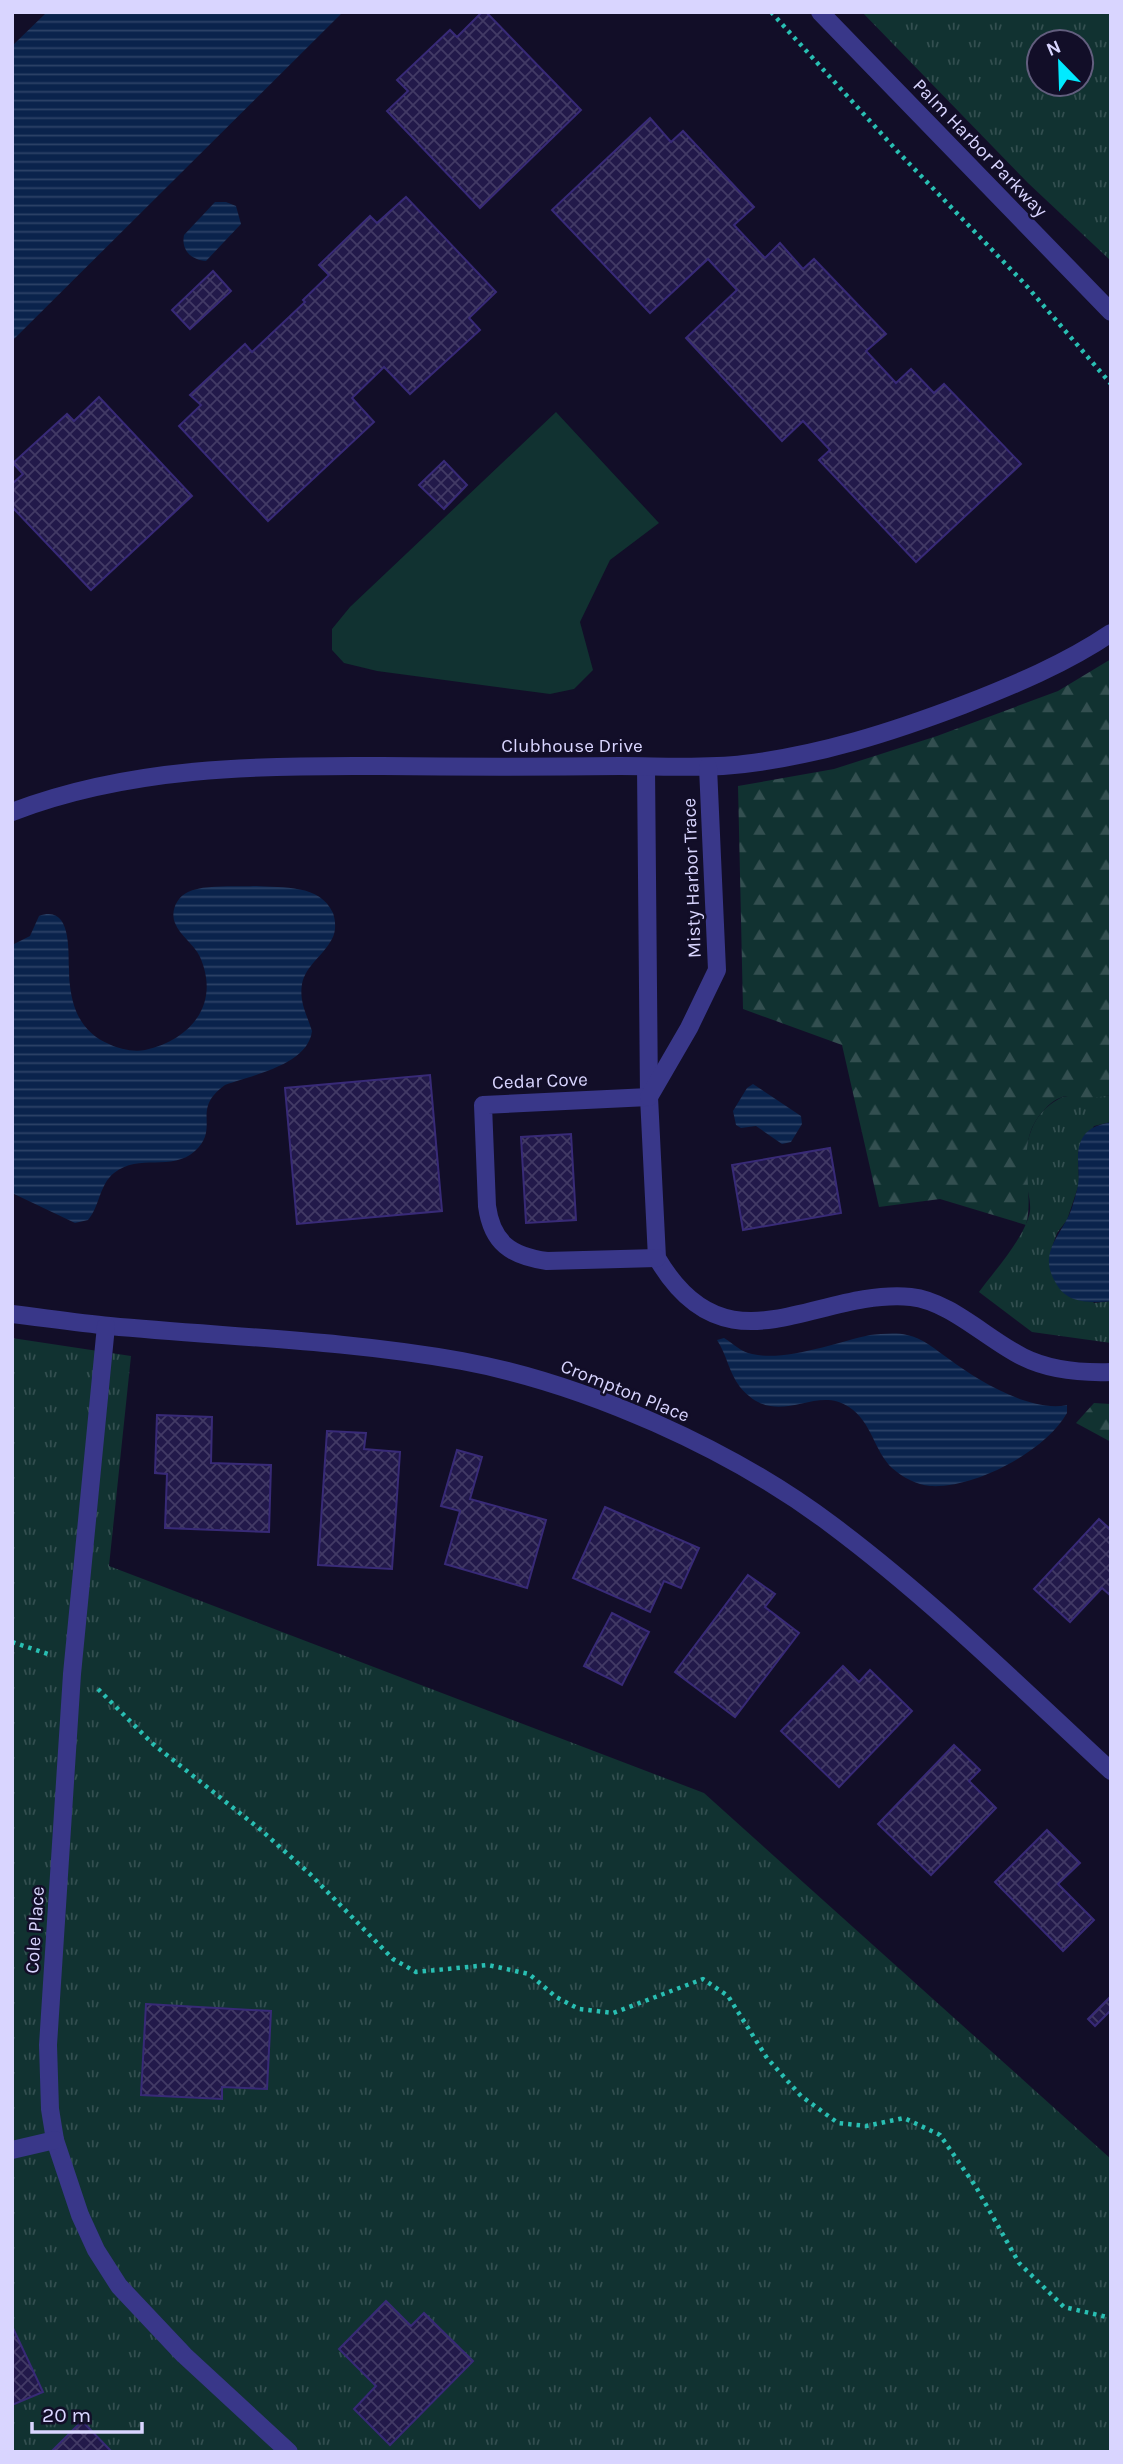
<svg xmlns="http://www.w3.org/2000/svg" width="1123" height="2464" font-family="Karla,sans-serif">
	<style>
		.grass { fill: url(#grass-tufts); fill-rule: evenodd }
		.forest { fill: url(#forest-firs) }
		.garden { fill: #113231 }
		.water { fill: url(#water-rules) }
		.building { fill: url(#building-cross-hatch); stroke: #382a77; stroke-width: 2 }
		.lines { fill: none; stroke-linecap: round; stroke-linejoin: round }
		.path { stroke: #29bfb3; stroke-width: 4.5; stroke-dasharray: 3.5 5; stroke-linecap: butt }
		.minor { stroke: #393789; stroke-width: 18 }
		.labels { text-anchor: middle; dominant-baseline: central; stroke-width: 5; stroke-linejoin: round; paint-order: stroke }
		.street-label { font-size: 19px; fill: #d9d5ff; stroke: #120e28 }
	</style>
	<defs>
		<pattern id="grass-tufts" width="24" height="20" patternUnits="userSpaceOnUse" patternTransform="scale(1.75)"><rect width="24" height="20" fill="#113231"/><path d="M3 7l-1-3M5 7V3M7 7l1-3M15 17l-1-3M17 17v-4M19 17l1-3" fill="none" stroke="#334f50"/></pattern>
		<pattern id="forest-firs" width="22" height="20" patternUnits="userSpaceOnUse" patternTransform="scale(1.75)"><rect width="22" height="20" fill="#113231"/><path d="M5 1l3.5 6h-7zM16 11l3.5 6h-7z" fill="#334f50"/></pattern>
		<pattern id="water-rules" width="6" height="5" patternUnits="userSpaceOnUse" patternTransform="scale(1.75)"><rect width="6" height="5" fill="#0a234c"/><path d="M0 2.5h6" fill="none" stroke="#2d4267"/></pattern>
		<pattern id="building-cross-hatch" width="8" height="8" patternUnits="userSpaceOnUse" patternTransform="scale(1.75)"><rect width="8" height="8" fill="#22194a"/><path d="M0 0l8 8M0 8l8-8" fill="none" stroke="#423a65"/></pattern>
	</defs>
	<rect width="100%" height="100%" fill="#120e28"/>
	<g class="grass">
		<path d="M862 12H1111V261L1028 183ZM1039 42H1081V84H1039Z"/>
		<path d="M1111 1095V1122L1094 1126 1078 1152 1079 1184 1067 1220 1057 1233 1051 1250 1094 1303 1111 1301V1343L1032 1332 979 1292C995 1270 1026 1236 1030 1211 1031 1200 1027 1190 1026 1179 1024 1155 1027 1126 1045 1109 1052 1103 1059 1097 1068 1096 1083 1095 1096 1098 1111 1095Z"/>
		<polygon points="12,1338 131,1356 109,1566 704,1793 1111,2159 1111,2452 12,2452"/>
	</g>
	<g class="forest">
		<path d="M1111 659V1095C1100 1097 1089 1099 1078 1098 1075 1098 1070 1096 1067 1096 1058 1097 1050 1103 1044 1110 1012 1143 1036 1187 1026 1225L940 1199 879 1207 842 1045 743 1009 738 786 834 769 937 736 1058 691Z"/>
		<polygon points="1094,1403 1111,1404 1111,1442 1076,1423"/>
	</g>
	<polygon class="garden" points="556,412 659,523 610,560 580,622 593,670 574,689 550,694 377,671 344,663 332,650 332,629 350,607"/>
	<g class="water">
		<polygon points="47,12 343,12 12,341 12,46"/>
		<path d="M215 202H226L236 206 241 224 206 261C191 260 181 250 184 235Z"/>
		<path d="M256 886C283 888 320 884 333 913 336 921 336 932 332 939 323 956 306 965 302 984 299 1002 307 1015 312 1031 308 1065 252 1075 225 1085 190 1110 221 1127 195 1151 172 1172 139 1153 114 1173 99 1185 100 1206 88 1220L75 1223 12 1193V945L30 936 39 916C72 904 68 951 69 969 69 983 71 998 76 1011 82 1026 94 1038 109 1044 119 1049 133 1052 145 1050 190 1040 221 1005 200 957 194 944 180 936 175 923 170 911 177 897 188 892 204 884 238 887 256 886Z"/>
		<polygon points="753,1084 801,1116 802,1124 791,1142 782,1144 756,1126 741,1128 736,1125 733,1111 747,1088"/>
		<path d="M1111 1122V1301C1092 1303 1068 1304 1057 1285 1040 1258 1053 1244 1066 1221 1072 1211 1074 1200 1077 1190 1082 1172 1073 1153 1083 1137 1090 1126 1100 1125 1111 1122Z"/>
		<path d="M870 1335C881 1334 896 1332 907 1335 923 1338 936 1350 949 1359 977 1380 1031 1413 1067 1405V1413C1046 1451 974 1489 930 1486 917 1485 902 1477 892 1468 874 1451 872 1422 849 1407 813 1383 778 1432 740 1387 729 1373 727 1355 717 1340L724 1338C734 1344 741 1352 752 1354 785 1362 837 1342 870 1335Z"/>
	</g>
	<g class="building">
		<polygon points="482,12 486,12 581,110 480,208 387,111 408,91 397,80 450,30 457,37"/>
		<polygon points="650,118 671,142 683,131 754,207 734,225 765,258 780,243 803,269 814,259 886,334 866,351 896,383 911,369 934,393 944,384 1021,464 916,562 819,460 830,450 803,421 782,441 686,338 737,290 708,259 650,313 552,210"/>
		<polygon points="406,197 496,292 469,318 480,330 410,394 384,367 352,398 374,422 268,521 179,426 201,405 190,395 245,344 252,352 305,302 303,300 329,275 319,265 370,216 377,223"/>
		<polygon points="213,271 231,291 190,329 172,310"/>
		<polygon points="99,397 192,496 91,590 12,507 12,484 23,474 13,463 67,414 74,421"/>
		<polygon points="444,461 467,485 444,509 419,485"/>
		<polygon points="430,1075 442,1211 297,1224 285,1088"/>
		<polygon points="571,1134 576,1220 526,1223 521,1137"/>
		<polygon points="830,1148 841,1213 743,1230 732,1165"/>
		<polygon points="157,1415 212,1417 211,1463 271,1465 269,1532 165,1528 167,1474 155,1473"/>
		<polygon points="327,1431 366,1433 364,1449 400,1452 392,1569 318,1565"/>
		<polygon points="457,1450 482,1457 470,1499 546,1520 527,1588 445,1564 460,1511 441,1506"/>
		<polygon points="605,1507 699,1548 681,1588 664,1581 650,1612 573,1578"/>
		<polygon points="1099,1519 1111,1530 1111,1596 1102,1588 1070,1622 1034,1589"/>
		<polygon points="748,1575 775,1594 765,1607 799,1633 735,1717 675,1672"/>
		<polygon points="612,1613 649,1632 622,1685 584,1666"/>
		<polygon points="843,1666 859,1682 870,1670 912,1711 839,1787 781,1731"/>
		<polygon points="954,1745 980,1770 969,1781 996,1808 931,1875 878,1824"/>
		<polygon points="1047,1830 1080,1863 1058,1884 1094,1920 1063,1951 995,1882"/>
		<polygon points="1111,1996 1111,2010 1095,2026 1088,2019"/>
		<polygon points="146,2004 271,2011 267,2089 222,2087 222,2099 141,2095"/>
		<polygon points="386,2301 411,2326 424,2313 473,2361 390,2445 354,2409 376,2386 339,2349"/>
		<polygon points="12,2326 43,2392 12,2405"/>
		<polygon points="82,2421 112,2452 51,2452"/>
	</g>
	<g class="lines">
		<g class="path">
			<polyline points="771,12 899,153 1024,283 1111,384"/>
			<polyline points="12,1642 48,1654"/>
			<polyline points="98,1689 153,1744 261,1830 310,1874 393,1959 416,1972 488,1965 529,1974 556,1997 579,2009 613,2013 703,1979 728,1996 767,2058 801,2096 838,2123 866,2126 904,2118 940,2135 976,2187 1019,2263 1064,2307 1111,2318"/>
		</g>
		<g class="minor">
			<polyline points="820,12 1111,312"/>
			<path d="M646 767 649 1097 657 1258C727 1378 815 1288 911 1297 950 1301 988 1340 1023 1357 1049 1370 1081 1373 1111 1372"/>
			<path d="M12 812C129 767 258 765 382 766 461 767 540 767 620 766 661 766 703 769 744 764 820 755 892 732 963 705 1014 685 1065 664 1111 633"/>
			<path d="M649 1097 483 1105 487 1206C492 1243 511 1256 547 1261L657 1258"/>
			<polyline points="649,1097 689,1028 717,970 708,767"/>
			<path d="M12 1314C45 1318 78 1323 110 1326 227 1337 346 1340 462 1361 586 1384 731 1449 832 1525 931 1599 1020 1687 1111 1771"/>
			<polyline points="106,1326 72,1674 48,2045 50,2109 55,2140 80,2215 96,2250 119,2286 184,2355 289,2452"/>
			<polyline points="12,2150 55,2140"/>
		</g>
	</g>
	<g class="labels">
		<g class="street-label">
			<text transform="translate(980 148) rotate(46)">Palm Harbor Parkway</text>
			<text x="572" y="746">Clubhouse Drive</text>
			<text transform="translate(692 878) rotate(-92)">Misty Harbor Trace</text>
			<text transform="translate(540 1081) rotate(-2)">Cedar Cove</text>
			<text transform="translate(625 1391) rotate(22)">Crompton Place</text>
			<text transform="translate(35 1930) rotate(-86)">Cole Place</text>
		</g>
	</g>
	<rect width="1123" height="2464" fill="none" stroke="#d9d5ff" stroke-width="28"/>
	<g transform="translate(1060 63) rotate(337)"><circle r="33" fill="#120e28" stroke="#625e7e" stroke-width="2"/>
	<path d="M0-5L12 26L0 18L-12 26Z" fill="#01eaff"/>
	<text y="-10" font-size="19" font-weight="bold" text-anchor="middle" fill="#d9d5ff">N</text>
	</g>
	<path d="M32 2422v10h110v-10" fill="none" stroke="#d9d5ff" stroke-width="3.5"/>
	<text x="42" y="2422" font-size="21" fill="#d9d5ff" stroke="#120e28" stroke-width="5" paint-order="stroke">20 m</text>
</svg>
